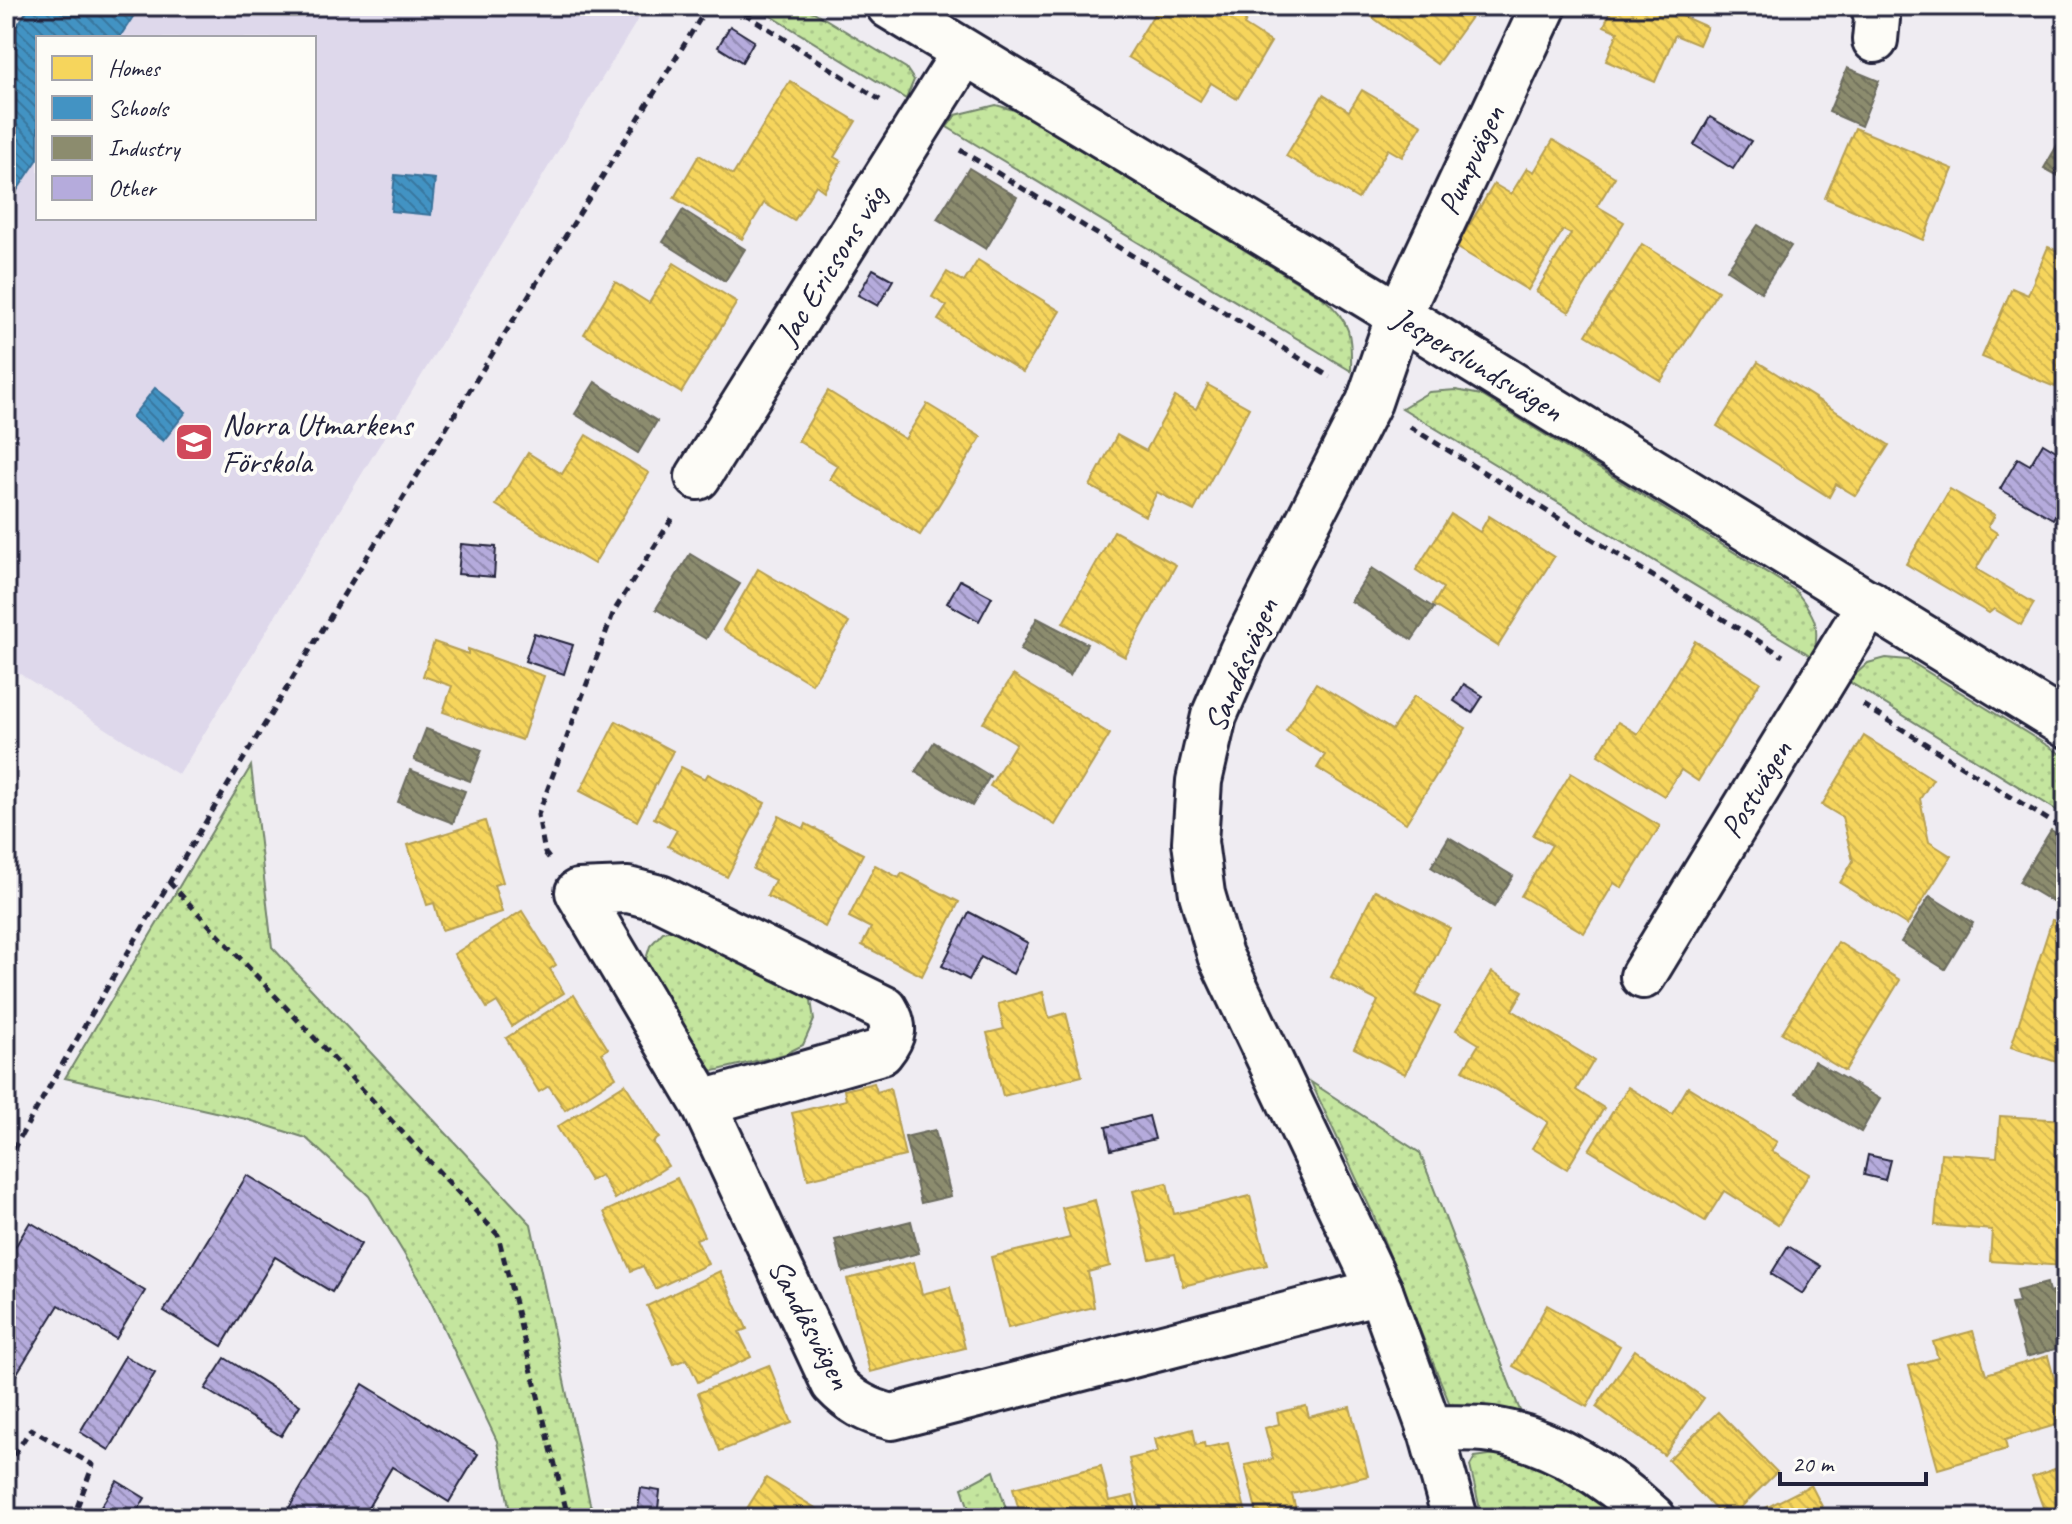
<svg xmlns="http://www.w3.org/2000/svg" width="2072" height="1524" font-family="Caveat,sans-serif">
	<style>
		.built { fill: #ded8eb }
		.grass { fill: url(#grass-dots); stroke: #73846c; stroke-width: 2 }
		.homes { fill: url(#homes-back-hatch); stroke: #b69f52; stroke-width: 2 }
		.schools { fill: url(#schools-back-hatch); stroke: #39719a; stroke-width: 2 }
		.industry { fill: url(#industry-back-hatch); stroke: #6c6c5f; stroke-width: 2 }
		.building { fill: url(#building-back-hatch); stroke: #22223b; stroke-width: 2 }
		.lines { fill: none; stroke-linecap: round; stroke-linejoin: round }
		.minor-casing { stroke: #22223b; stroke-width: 50 }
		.path { stroke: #22223b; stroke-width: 5; stroke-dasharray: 8 6; stroke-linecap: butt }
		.minor { stroke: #fdfcf7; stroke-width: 44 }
		.labels { text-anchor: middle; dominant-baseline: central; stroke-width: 8; stroke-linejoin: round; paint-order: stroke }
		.street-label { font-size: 32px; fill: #22223b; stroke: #fdfcf7 }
		.poi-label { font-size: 32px; fill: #22223b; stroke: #fdfcf7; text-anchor: start }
	</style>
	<defs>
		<pattern id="grass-dots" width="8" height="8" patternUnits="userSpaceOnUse" patternTransform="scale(2)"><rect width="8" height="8" fill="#c4e59e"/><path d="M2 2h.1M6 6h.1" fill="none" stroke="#a8c489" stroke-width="1.8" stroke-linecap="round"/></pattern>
		<pattern id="homes-back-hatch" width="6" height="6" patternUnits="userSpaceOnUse" patternTransform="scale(2)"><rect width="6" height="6" fill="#f6d55c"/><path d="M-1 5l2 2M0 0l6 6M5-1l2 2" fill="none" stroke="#d3b751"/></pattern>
		<pattern id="schools-back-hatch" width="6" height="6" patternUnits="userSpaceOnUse" patternTransform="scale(2)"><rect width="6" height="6" fill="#4393c3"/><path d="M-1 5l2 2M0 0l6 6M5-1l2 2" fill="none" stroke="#3878a0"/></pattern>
		<pattern id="industry-back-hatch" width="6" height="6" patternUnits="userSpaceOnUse" patternTransform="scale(2)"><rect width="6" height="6" fill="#8c8c6e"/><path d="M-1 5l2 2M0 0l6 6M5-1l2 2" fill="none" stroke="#72725c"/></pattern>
		<pattern id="building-back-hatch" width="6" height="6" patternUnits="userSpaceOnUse" patternTransform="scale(2)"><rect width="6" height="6" fill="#b5abdc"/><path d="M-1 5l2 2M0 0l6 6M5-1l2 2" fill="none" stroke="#938bb4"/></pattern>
	</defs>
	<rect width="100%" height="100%" fill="#efecf2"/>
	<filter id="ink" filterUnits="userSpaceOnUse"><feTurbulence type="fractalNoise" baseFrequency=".0125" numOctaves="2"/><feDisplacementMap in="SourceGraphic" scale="16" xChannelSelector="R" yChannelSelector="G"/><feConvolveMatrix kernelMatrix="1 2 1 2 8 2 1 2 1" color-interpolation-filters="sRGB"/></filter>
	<g filter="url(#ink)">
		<polygon class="built" points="119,6 646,6 179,775 6,665 6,178 38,129 38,218 314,218 314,38 98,38"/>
		<g class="grass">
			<polygon points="755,6 804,6 906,68 914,80 906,99"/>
			<path d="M996 105 1017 111 1323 298C1351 321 1352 336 1351 371L947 127 956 115Z"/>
			<path d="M1456 390 1481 395 1795 590C1815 615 1821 626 1813 657L1402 408 1429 392Z"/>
			<polygon points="1886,658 1908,660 2066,757 2066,816 1848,681 1868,663"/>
			<polygon points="251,766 272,947 531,1224 590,1504 600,1518 511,1518 497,1441 423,1285 369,1196 306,1138 246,1119 65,1078"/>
			<polygon points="682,928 800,987 811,1000 814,1020 803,1045 785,1054 714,1071 702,1064 649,979 646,959 650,946 663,932"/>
			<polygon points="1311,1082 1420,1153 1524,1421 1451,1407 1373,1214"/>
			<polygon points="1503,1453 1546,1460 1632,1518 1482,1518 1470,1466 1475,1457"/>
			<polygon points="994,1471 1009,1518 972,1518 962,1488"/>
		</g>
		<g class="homes">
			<polygon points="1159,6 1184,6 1189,9 1190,6 1226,6 1247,19 1244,25 1271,42 1237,99 1211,83 1200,101 1128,57"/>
			<polygon points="1357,6 1464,6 1474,13 1437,64"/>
			<polygon points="1613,6 1686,6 1682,16 1707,27 1699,45 1675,35 1655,82 1606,61 1618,32 1604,26"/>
			<polygon points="790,81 856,121 834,157 841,161 824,191 816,185 794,221 764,203 742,239 674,198 699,155 733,175"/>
			<polygon points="1362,90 1422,125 1402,157 1388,149 1358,199 1286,156 1323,95 1349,111"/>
			<polygon points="1855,128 1953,169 1923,240 1825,198"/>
			<polygon points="1553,140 1615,177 1597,206 1624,222 1569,312 1536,292 1571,234 1563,230 1528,290 1456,247 1494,184 1511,194 1527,168 1534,172"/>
			<polygon points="1642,244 1718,291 1661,381 1586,335"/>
			<polygon points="2048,247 2066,254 2066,361 2055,387 1982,357 2012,288 2028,295"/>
			<polygon points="978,260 1060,311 1023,372 938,320 947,306 932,297 947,272 964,282"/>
			<polygon points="674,263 737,302 681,393 584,334 615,282 649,303"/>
			<polygon points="1758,362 1889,445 1856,496 1836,484 1829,497 1717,426"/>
			<polygon points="1208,385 1249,408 1194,511 1157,492 1145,516 1090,486 1117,435 1146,451 1175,397 1196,409"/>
			<polygon points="828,391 905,439 927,404 981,437 920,535 830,479 838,466 798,441"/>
			<polygon points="586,435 649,473 594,564 496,505 528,453 562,474"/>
			<polygon points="1950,489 1995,515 1988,527 1997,533 1976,569 2034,603 2021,625 1994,609 1989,613 1906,564"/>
			<polygon points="1451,514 1480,532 1489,516 1554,557 1498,646 1433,605 1443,588 1416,570"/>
			<polygon points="1114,531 1176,565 1125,657 1063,623"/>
			<polygon points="758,569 849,623 812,684 723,630"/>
			<polygon points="1695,641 1760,682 1698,781 1681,770 1664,796 1598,755 1618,722 1638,734"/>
			<polygon points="434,642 468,654 468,649 544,676 522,740 443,712 452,686 423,676"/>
			<polygon points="1013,675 1110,734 1055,825 990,786 1016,743 983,723"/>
			<polygon points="1316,683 1392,730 1414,696 1466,728 1406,823 1317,768 1325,755 1286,731"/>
			<polygon points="616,721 673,751 637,821 580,791"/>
			<polygon points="1864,736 1933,779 1920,799 1929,842 1951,856 1907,925 1840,883 1853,861 1842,817 1822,805"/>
			<polygon points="681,767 705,779 708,774 765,803 727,877 668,846 677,830 654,818"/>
			<polygon points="1571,773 1660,826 1622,888 1614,883 1584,933 1521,896 1552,845 1533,835"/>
			<polygon points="779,816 804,829 806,824 863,854 825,927 767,896 775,880 753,869"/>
			<polygon points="485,821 503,882 494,885 502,912 442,930 434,903 427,905 408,845"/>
			<polygon points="875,865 899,878 902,873 959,902 922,976 862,945 871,928 849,917"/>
			<polygon points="1375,890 1450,928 1416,995 1440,1007 1405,1074 1354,1048 1378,1001 1331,977"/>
			<polygon points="522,911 556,965 550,969 564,993 512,1026 497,1002 487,1008 454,954"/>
			<polygon points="2052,920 2066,924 2066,1065 2011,1047"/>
			<polygon points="1838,942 1900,980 1845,1071 1782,1033"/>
			<polygon points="1492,972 1523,991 1512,1010 1594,1060 1576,1090 1604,1108 1567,1169 1532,1148 1548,1122 1463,1070 1479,1044 1456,1030"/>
			<polygon points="1043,992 1049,1018 1066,1013 1082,1076 1003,1096 987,1033 1004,1029 998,1004"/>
			<polygon points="574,995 608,1049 602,1053 616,1077 565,1110 549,1086 539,1092 506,1038"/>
			<polygon points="874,1083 877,1092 890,1088 905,1156 808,1179 792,1113 846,1100 844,1090"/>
			<polygon points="625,1084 659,1138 653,1142 668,1166 615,1199 601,1175 590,1181 557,1127"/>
			<polygon points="1628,1087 1672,1114 1688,1087 1777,1142 1771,1151 1809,1174 1778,1225 1724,1191 1705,1221 1589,1150"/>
			<polygon points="2000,1116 2066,1120 2065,1266 1990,1261 1992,1230 1935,1225 1941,1153 1997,1157"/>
			<polygon points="677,1178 704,1236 696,1239 708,1264 655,1289 643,1266 631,1271 604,1212"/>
			<polygon points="1167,1183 1174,1214 1250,1196 1267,1265 1183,1286 1175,1254 1150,1259 1133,1191"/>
			<polygon points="1095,1200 1110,1266 1088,1272 1094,1307 1008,1328 991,1257 1070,1238 1062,1208"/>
			<polygon points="914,1262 922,1294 950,1287 965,1348 870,1372 847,1279"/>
			<polygon points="720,1271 747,1329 739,1332 751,1357 698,1382 687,1359 674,1364 647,1306"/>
			<polygon points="1547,1305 1620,1346 1587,1407 1513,1366"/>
			<polygon points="1973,1331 1986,1374 2048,1356 2066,1422 2005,1440 2007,1449 1938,1469 1909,1366 1938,1358 1933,1342"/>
			<polygon points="1635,1350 1704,1398 1664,1455 1596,1407"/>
			<polygon points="769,1365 792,1423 720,1451 698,1393"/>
			<polygon points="1306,1406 1309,1417 1350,1407 1368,1476 1292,1494 1298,1518 1258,1518 1245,1465 1273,1459 1265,1428 1279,1424 1277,1413"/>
			<polygon points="1718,1412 1777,1472 1730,1518 1724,1518 1668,1460"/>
			<polygon points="1193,1429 1196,1445 1204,1443 1205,1448 1228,1443 1246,1513 1227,1518 1143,1518 1129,1459 1158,1452 1155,1439"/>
			<polygon points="2066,1465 2066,1518 2047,1518 2032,1477"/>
			<polygon points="1101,1466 1109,1501 1133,1496 1138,1518 1021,1518 1013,1488"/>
			<polygon points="766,1478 832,1518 741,1518"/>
			<polygon points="1811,1485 1828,1518 1746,1518"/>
		</g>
		<g class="schools">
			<polygon points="30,6 140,6 119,38 38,38 38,159 6,207 6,42"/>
			<polygon points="395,175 435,179 431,215 391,211"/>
			<polygon points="155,388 186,412 163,441 132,417"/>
		</g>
		<g class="industry">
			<polygon points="1847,68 1879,81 1861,126 1829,112"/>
			<polygon points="2066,130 2066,180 2044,168"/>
			<polygon points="969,168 1017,197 986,249 937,219"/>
			<polygon points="683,210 745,249 725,281 663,242"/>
			<polygon points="1758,225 1791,246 1761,292 1727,270"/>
			<polygon points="595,382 657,421 638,453 575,414"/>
			<polygon points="690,554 740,584 706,639 656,609"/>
			<polygon points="1372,568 1434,608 1412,640 1351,601"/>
			<polygon points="1037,618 1087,644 1070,676 1020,650"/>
			<polygon points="426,729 482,750 470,781 414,760"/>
			<polygon points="934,742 990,776 972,806 915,772"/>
			<polygon points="410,770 465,791 453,823 398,802"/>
			<polygon points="2051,830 2066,839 2066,910 2019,882"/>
			<polygon points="1449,837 1513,876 1494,907 1431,867"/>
			<polygon points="1930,896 1973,923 1945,969 1901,942"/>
			<polygon points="1814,1061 1880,1099 1861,1132 1796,1093"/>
			<polygon points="935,1130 951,1196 921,1203 905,1137"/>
			<polygon points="911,1221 919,1253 843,1272 835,1240"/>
			<polygon points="2047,1283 2049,1293 2059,1290 2066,1317 2066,1346 2026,1357 2011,1304 2019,1303 2016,1291"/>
		</g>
		<g class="building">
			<polygon points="730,26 754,41 742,62 718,47"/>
			<polygon points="1710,117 1751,141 1733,169 1694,145"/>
			<polygon points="873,269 893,280 878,306 858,295"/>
			<polygon points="2043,443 2066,457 2066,497 2053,519 2000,489 2018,458 2030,465"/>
			<polygon points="461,544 496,547 494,577 458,574"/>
			<polygon points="960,580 992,597 979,621 947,603"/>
			<polygon points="534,633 573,645 564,674 525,661"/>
			<polygon points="1464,684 1483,696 1472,713 1454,701"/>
			<polygon points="969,912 1028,943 1013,974 981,957 969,980 942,966"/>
			<polygon points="1149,1116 1155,1139 1111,1150 1106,1127"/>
			<polygon points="1868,1155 1890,1160 1885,1180 1864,1175"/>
			<polygon points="247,1175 361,1244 332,1292 275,1257 222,1346 164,1311"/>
			<polygon points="30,1222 145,1291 116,1339 59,1305 6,1391 6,1262"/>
			<polygon points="1788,1246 1821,1266 1803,1294 1771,1274"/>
			<polygon points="125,1356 155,1373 109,1450 80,1432"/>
			<polygon points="225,1358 300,1405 281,1436 205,1389"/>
			<polygon points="363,1384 478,1454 449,1502 392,1467 362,1518 283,1518"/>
			<polygon points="117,1481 145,1498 133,1518 94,1518"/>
			<polygon points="641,1488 660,1491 657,1517 637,1514"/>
		</g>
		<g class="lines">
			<g class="minor-casing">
				<g id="minor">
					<polyline points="889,6 1399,315 2066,725"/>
					<polyline points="1874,6 1877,19 1875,40"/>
					<polyline points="698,477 964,53"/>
					<polyline points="1643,976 1870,603"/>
					<path d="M703 1103 881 1052C894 1036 896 1027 885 1009L660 898 628 890 578 892 703 1103 834 1384C851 1402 867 1411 892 1417L1380 1291"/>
					<path d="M1429 1428C1450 1429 1472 1427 1492 1430 1552 1439 1609 1477 1653 1518"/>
					<polyline points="1455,1518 1432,1435 1380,1291 1220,955 1202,894 1195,842 1199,781 1214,716 1242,651 1369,402 1399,315 1544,6"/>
				</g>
			</g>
			<g class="path">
				<polyline points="733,6 880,100"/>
				<polyline points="960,150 1330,377"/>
				<polyline points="1410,427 1783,656"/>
				<polyline points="1863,705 2066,831"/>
				<polyline points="549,858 545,853 538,815 614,611 673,517"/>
				<polyline points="169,882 498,1235 568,1517 570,1518"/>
				<path d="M6 1162C230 770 471 390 708 6"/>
				<polyline points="6,1467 31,1429 93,1465 73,1518"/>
			</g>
			<use href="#minor" class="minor"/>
		</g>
	</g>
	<defs>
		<g id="school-square" transform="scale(2)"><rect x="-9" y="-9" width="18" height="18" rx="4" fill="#d1495b" stroke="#fdfcf7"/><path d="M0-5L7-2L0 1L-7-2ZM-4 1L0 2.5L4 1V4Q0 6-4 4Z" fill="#fff"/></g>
	</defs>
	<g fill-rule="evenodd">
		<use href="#school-square" x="194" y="442"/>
	</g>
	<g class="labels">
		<g class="street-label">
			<text transform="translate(1471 160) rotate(-65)">Pumpvägen</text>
			<text transform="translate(831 265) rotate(-58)">Jac Ericsons väg</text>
			<text transform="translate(1478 364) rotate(31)">Jesperslundsvägen</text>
			<text transform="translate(1241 665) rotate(-67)">Sandåsvägen</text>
			<text transform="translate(1756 789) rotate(-59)">Postvägen</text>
			<text transform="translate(810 1324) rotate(62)">Sandåsvägen</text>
		</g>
		<g class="poi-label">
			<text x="222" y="424">Norra Utmarkens<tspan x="222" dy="37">Förskola</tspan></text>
		</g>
	</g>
	<rect width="2072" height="1524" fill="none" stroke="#fdfcf7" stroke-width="32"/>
	<rect x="16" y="16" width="2040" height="1492" fill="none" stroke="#22223b" stroke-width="3" filter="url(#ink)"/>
	<rect x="36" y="36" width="280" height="184" fill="#fdfcf7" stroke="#a5a5ac" stroke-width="2"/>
	<rect x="52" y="56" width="40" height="24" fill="#f6d55c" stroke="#a5a5ac" stroke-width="2"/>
	<text x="108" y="76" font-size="24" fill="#22223b">Homes</text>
	<rect x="52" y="96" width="40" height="24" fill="#4393c3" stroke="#a5a5ac" stroke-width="2"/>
	<text x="108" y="116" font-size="24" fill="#22223b">Schools</text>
	<rect x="52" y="136" width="40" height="24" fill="#8c8c6e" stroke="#a5a5ac" stroke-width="2"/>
	<text x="108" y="156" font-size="24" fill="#22223b">Industry</text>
	<rect x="52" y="176" width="40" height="24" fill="#b5abdc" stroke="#a5a5ac" stroke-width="2"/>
	<text x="108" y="196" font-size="24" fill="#22223b">Other</text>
	<path d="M1780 1472v12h146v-12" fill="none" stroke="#22223b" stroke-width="4"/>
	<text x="1792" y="1472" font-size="24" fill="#22223b" stroke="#fdfcf7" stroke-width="6" paint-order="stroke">20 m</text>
</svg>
